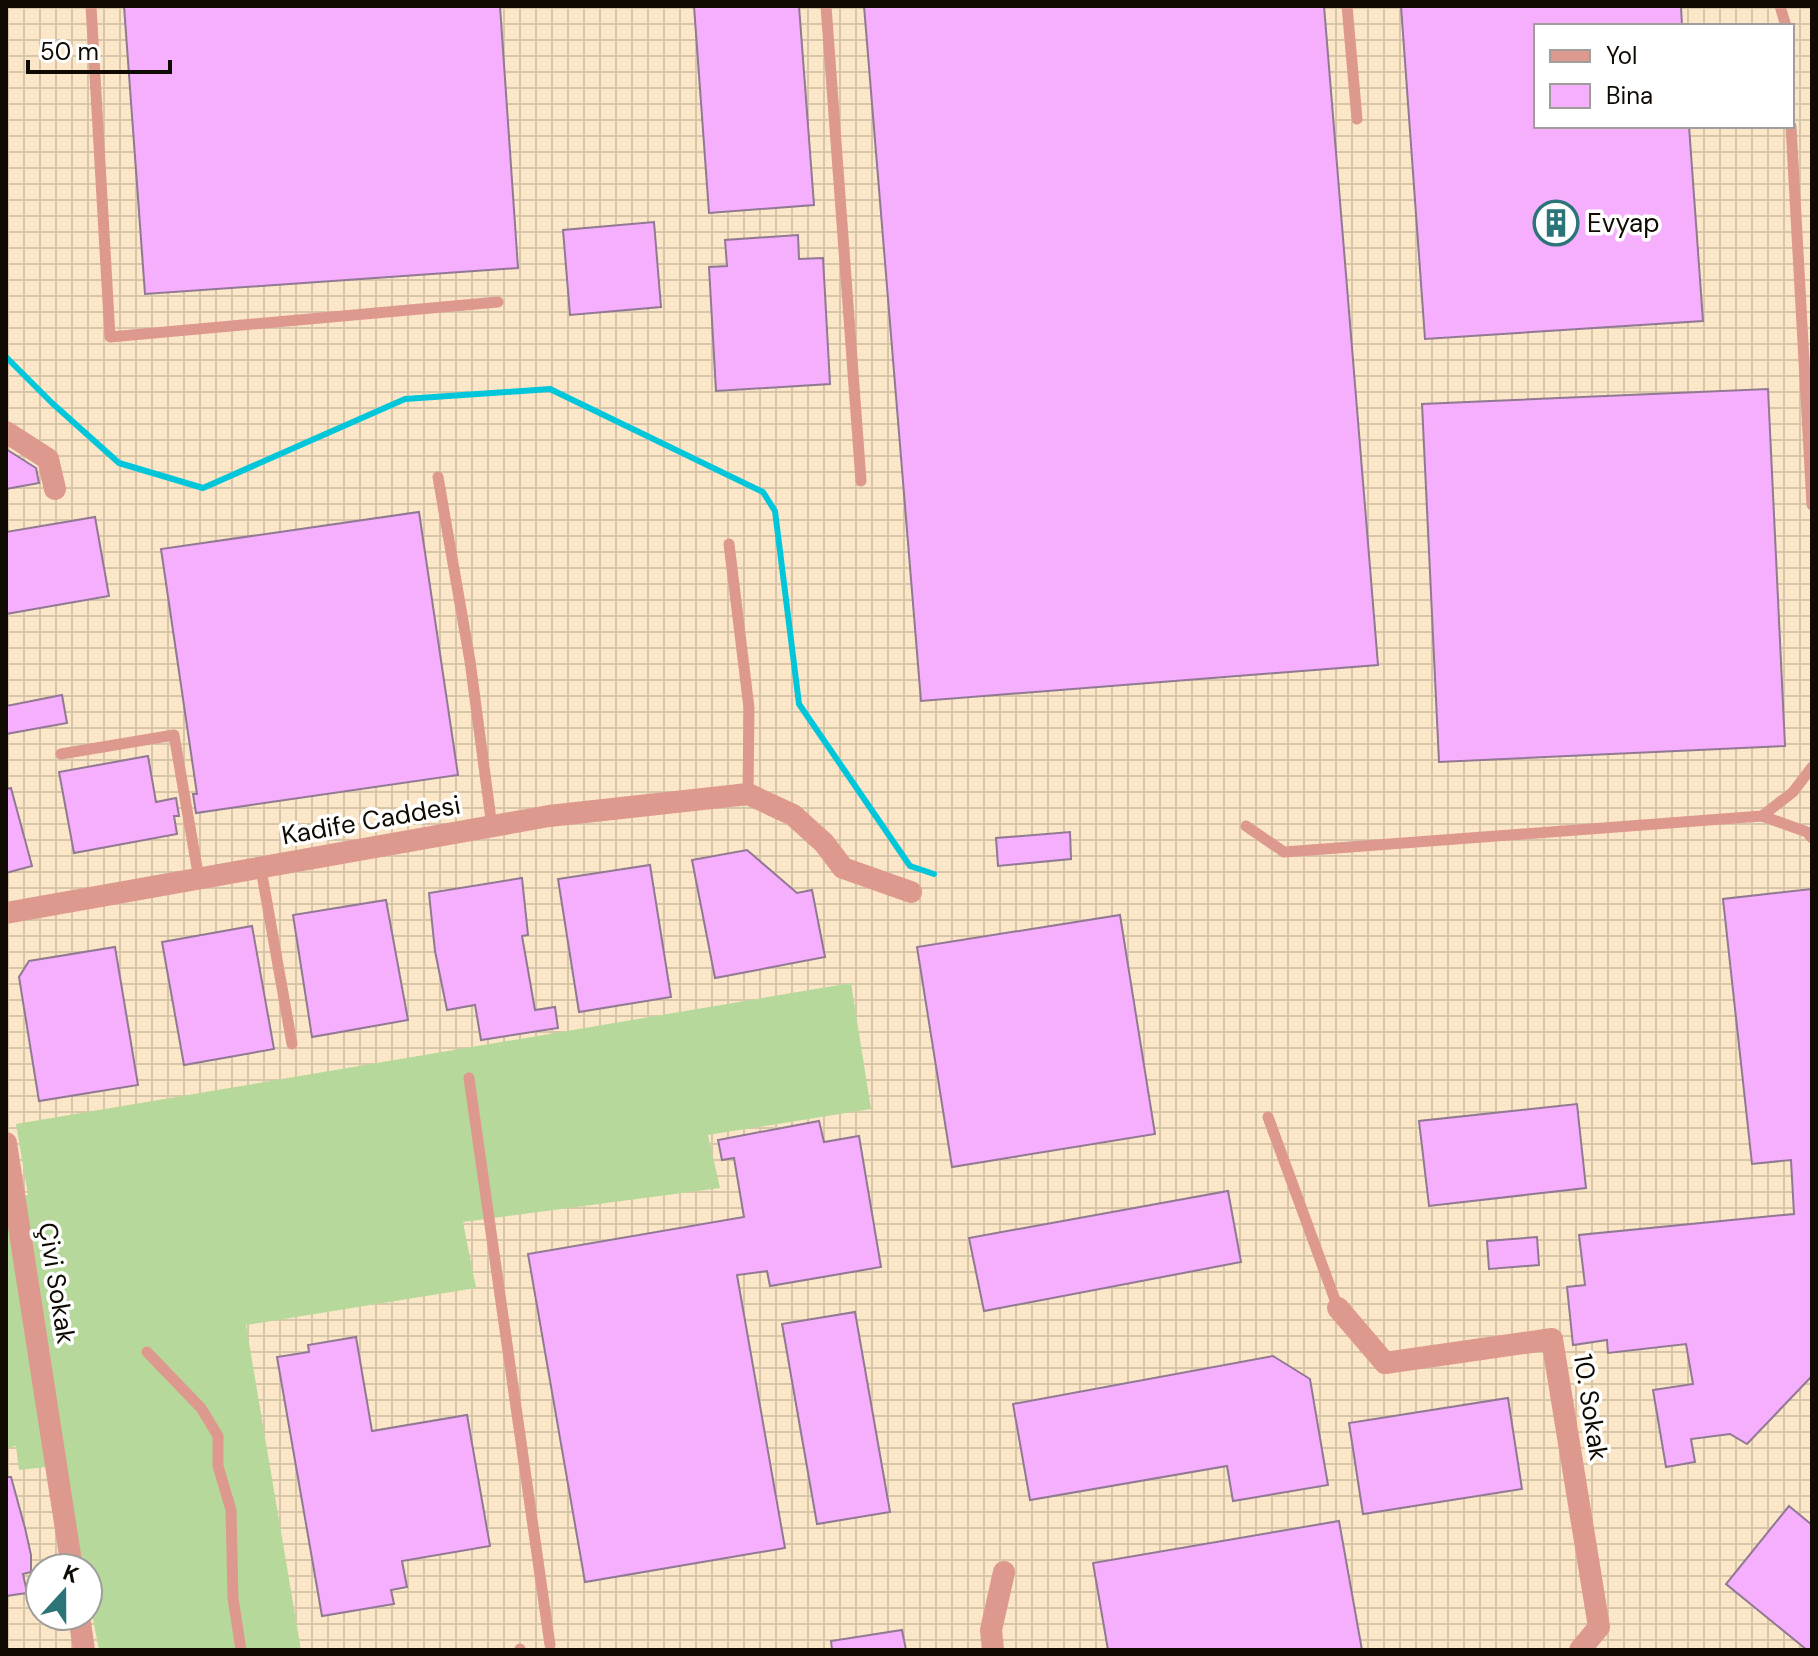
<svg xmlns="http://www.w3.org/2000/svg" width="1818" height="1656" font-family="'DM Sans',sans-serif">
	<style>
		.industrial { fill: url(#industrial-grid); fill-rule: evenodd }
		.grass { fill: #b6d99b }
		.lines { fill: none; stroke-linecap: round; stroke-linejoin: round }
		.stream { stroke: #03c6da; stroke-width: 6 }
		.building { fill: #f5affd; stroke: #917893; stroke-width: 2 }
		.lane { stroke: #de998e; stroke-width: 11 }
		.street { stroke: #de998e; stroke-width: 22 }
		.labels { text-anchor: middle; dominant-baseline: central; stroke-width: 7; stroke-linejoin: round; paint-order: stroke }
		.poi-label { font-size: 26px; fill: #110a02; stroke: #fff; text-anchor: start }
		.street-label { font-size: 26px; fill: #110a02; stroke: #fff }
	</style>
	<defs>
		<pattern id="industrial-grid" width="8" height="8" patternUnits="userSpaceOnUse" patternTransform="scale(2)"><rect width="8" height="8" fill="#fbe7c7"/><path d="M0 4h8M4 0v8" fill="none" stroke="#d6c5a9"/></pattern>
	</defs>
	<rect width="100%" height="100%" fill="#fdf1dd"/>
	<path class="industrial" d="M6 6H1812V1650H6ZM1536 26H1792V126H1536ZM40 1568H88V1616H40Z"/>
	<polygon class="grass" points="851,983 871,1109 708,1135 720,1188 463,1222 476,1288 246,1325 301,1650 99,1650 88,1593 88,1568 83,1568 64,1465 19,1470 16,1446 6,1448 6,1198 28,1195 16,1124"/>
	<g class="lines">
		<polyline class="stream" points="6,357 52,403 119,463 203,488 405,399 550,389 763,492 775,511 799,704 910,866 934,874"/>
	</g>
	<g class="building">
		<polygon points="124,6 500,6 518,268 145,294"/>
		<polygon points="694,6 799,6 814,205 709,213"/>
		<polygon points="864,6 1324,6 1378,665 921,701"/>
		<polygon points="1401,6 1681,6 1682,26 1536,26 1536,126 1689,126 1703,321 1425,339"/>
		<polygon points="654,222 661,307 570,315 563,230"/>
		<polygon points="798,235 799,259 823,258 830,384 716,391 709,267 727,266 725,240"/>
		<polygon points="1768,389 1785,746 1439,762 1422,404"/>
		<polygon points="6,449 36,468 39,483 6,489"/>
		<polygon points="419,512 458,775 196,813 193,794 197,794 161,549"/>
		<polygon points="95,517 109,596 6,614 6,532"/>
		<polygon points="62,695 67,723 6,734 6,706"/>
		<polygon points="148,756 156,802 176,798 179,816 174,816 177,834 74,853 59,772"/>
		<polygon points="11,788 32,866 6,873 6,789"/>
		<polygon points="1070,832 1071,859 998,866 996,838"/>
		<polygon points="747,850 797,893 812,890 825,957 715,978 692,860"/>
		<polygon points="650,865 671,997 579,1012 558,879"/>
		<polygon points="522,878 528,935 522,936 535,1010 555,1007 558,1028 481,1040 475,1005 447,1010 435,951 429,893"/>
		<polygon points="1811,889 1812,1376 1747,1444 1730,1434 1691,1439 1695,1462 1666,1467 1653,1390 1693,1384 1686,1344 1608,1353 1607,1340 1573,1345 1567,1287 1585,1285 1579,1235 1794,1214 1791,1160 1752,1164 1723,899"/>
		<polygon points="386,900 408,1020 312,1037 293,915"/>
		<polygon points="1120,915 1155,1134 952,1167 917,947"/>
		<polygon points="252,926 274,1049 184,1065 162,942"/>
		<polygon points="115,947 138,1085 39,1101 19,977 29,961"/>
		<polygon points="1577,1104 1586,1188 1429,1206 1419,1121"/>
		<polygon points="819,1121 824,1142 859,1136 881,1267 770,1286 767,1271 737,1275 785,1548 585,1582 528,1254 744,1217 734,1158 722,1160 718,1140"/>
		<polygon points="1228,1191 1241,1262 984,1311 969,1238"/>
		<polygon points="1537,1237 1539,1265 1489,1269 1487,1241"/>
		<polygon points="855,1312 890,1512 817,1524 782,1324"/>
		<polygon points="356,1337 372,1431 467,1415 490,1546 402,1561 407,1587 391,1590 394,1604 322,1616 277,1357 309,1352 308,1345"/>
		<polygon points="1273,1356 1310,1379 1328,1485 1233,1501 1227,1466 1030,1500 1013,1404"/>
		<polygon points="1508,1398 1522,1489 1363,1514 1349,1423"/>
		<polygon points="6,1477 11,1477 25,1528 31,1555 31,1572 23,1574 27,1593 6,1596"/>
		<polygon points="1789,1506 1812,1525 1812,1650 1807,1650 1726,1584"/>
		<polygon points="1339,1521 1362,1650 1108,1650 1093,1563"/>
		<polygon points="902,1630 906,1650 832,1650 831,1641"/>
	</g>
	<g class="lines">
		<g class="lane">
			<polyline points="91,6 110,337 498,302"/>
			<polyline points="826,6 861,481"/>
			<polyline points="1347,6 1357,119"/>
			<polyline points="1780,6 1786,26"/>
			<polyline points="1791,126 1812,505"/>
			<polyline points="438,477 470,661 492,827"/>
			<polyline points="729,544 749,708 748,794"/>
			<polyline points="61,754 174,735 199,879"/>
			<polyline points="1762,816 1807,832 1812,838"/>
			<polyline points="1246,826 1284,852 1762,816 1793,792 1812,767"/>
			<polyline points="261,869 292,1044"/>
			<polyline points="469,1078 550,1645"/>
			<polyline points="1268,1117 1338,1308"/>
			<polyline points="147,1352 201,1408 218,1436 218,1466 231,1510 233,1598 241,1650"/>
			<polyline points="520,1649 520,1650"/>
		</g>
		<g class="street">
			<polyline points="6,432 48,459 55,489"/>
			<polyline points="6,913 549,816 748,794 793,815 824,843 843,868 911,892"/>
			<polyline points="6,1143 72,1568"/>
			<polyline points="1338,1308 1385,1363 1552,1339 1599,1627 1580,1650"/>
			<polyline points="79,1616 84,1650"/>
			<polyline points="993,1650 991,1630 1004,1572"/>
		</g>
	</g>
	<defs>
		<g id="building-ring" transform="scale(2.3)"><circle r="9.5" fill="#fff" stroke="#2b7579" stroke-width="1.5"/><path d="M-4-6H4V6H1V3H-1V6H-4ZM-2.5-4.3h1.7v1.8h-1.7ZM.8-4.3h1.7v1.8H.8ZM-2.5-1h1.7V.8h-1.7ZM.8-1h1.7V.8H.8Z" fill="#2b7579"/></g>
	</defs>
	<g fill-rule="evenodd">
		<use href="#building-ring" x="1556" y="223"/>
	</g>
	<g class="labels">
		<g class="poi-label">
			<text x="1587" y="223">Evyap</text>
		</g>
		<g class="street-label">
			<text transform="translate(371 820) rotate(-10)">Kadife Caddesi</text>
			<text transform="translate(57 1283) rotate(81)">Çivi Sokak</text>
			<text transform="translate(1591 1407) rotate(81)">10. Sokak</text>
		</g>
	</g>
	<rect width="1818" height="1656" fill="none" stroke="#110a02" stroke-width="16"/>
	<rect x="1534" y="24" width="260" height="104" fill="#ffffff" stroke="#a09d9a" stroke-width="2"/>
	<rect x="1550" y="50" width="40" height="12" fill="#de998e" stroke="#a09d9a" stroke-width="2"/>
	<text x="1606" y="64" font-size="24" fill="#110a02">Yol</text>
	<rect x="1550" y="84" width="40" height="24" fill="#f5affd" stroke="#a09d9a" stroke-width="2"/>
	<text x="1606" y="104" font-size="24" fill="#110a02">Bina</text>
	<g transform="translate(64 1592) rotate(21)"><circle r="38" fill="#ffffff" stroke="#a09d9a" stroke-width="2"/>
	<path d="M0-6L14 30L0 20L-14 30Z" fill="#2b7579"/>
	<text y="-12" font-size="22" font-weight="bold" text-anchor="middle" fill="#110a02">K</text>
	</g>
	<path d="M28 60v12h142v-12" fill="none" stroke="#110a02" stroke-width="4"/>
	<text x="40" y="60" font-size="24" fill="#110a02" stroke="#ffffff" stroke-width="6" paint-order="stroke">50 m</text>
</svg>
